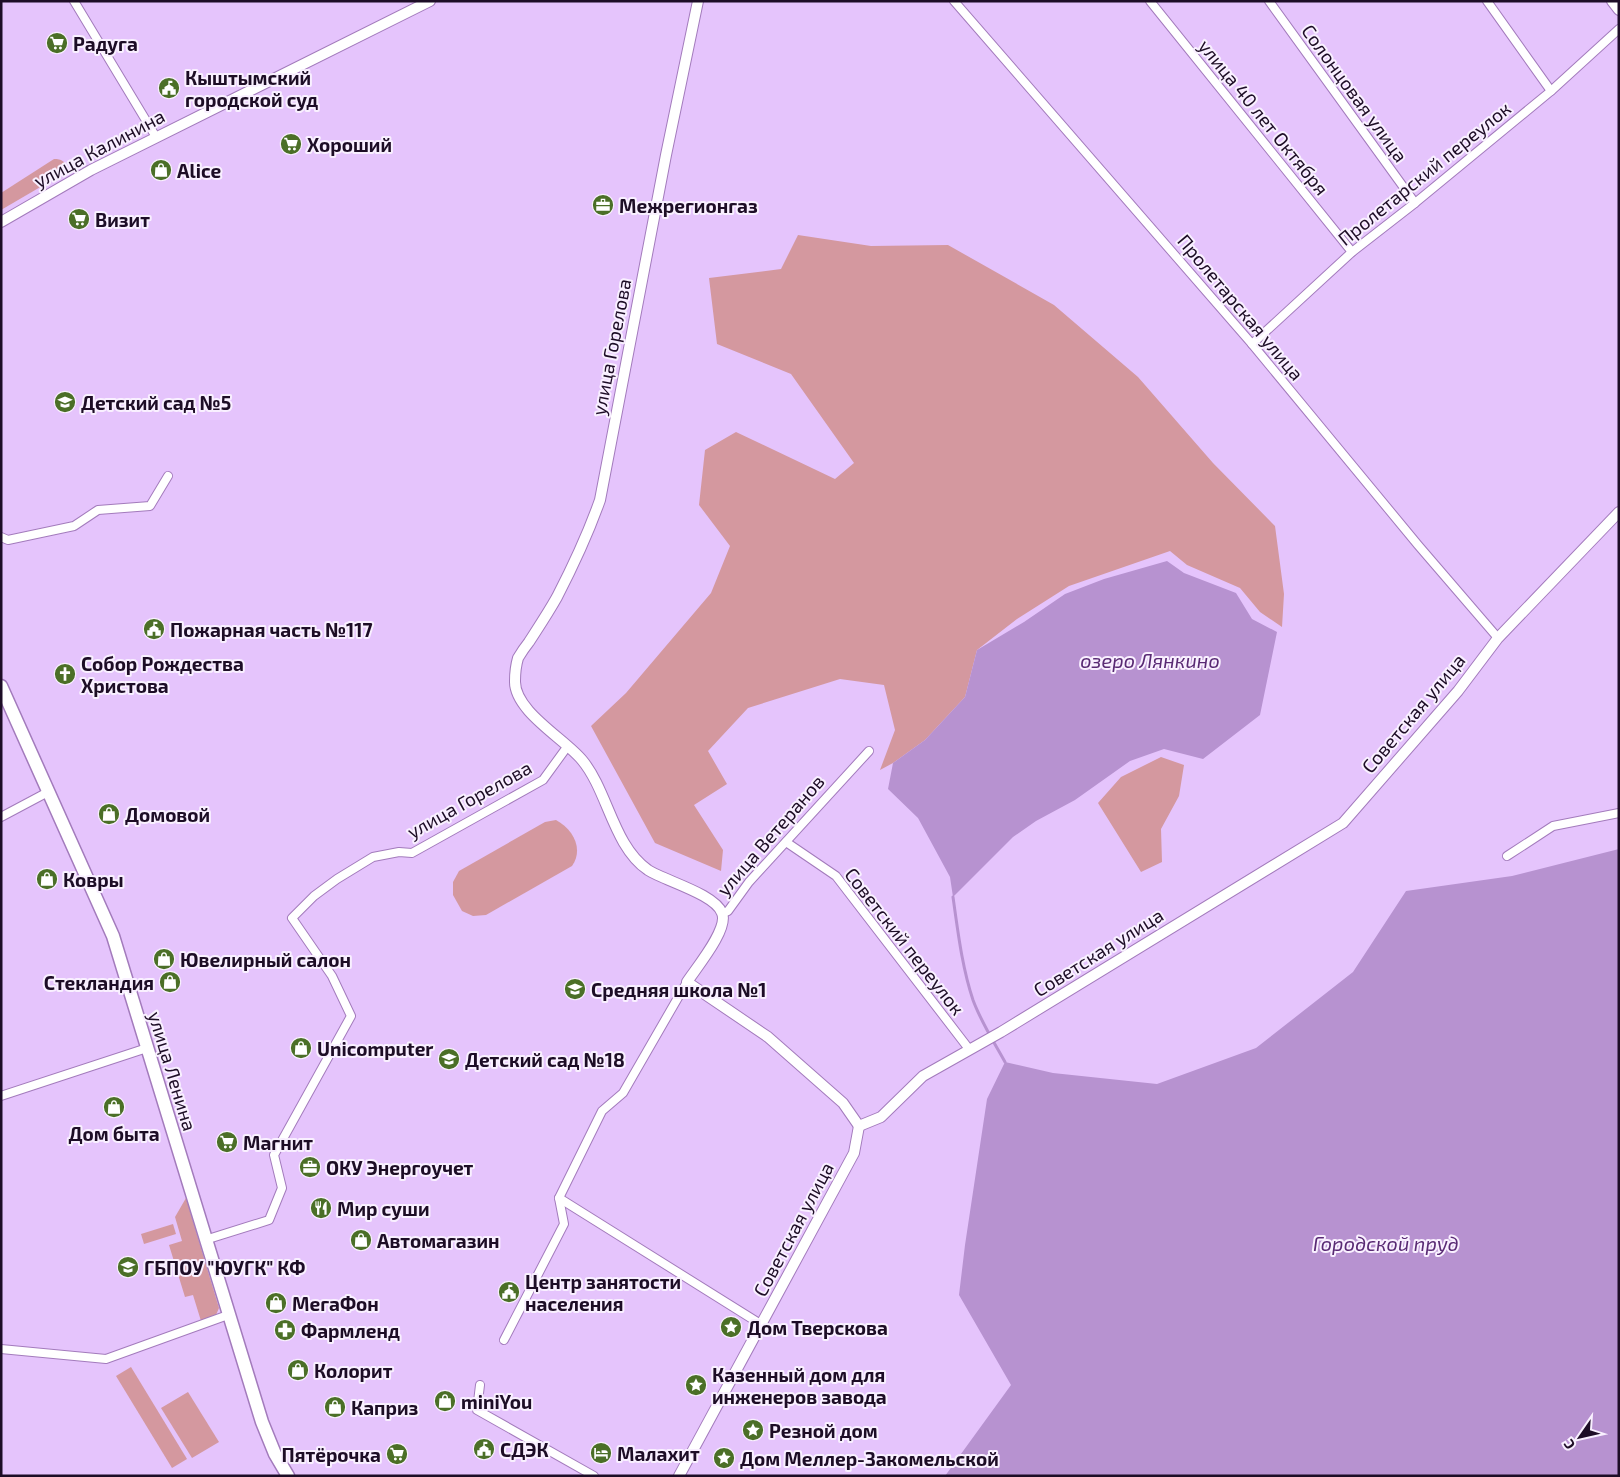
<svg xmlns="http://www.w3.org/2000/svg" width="1620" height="1477" font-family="'Exo 2',sans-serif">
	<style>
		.green { fill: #d4989f }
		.water { fill: #b792d0 }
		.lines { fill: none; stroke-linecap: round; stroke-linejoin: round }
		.stream { stroke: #b792d0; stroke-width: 3 }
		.minor-casing { stroke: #a37bbc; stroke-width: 10 }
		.tertiary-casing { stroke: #a37bbc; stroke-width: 12 }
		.primary-casing { stroke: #a37bbc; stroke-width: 15 }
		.minor { stroke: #fff; stroke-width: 8 }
		.tertiary { stroke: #fff; stroke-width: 10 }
		.primary { stroke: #fff; stroke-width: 12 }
		.labels { text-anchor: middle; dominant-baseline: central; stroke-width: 4; stroke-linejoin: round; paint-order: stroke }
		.poi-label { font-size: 19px; font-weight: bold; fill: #1d0d26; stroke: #f9f0ff; text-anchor: start }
		.street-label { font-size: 19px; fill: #1d0d26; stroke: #f9f0ff }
		.water-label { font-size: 20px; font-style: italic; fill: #592a74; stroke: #f9f0ff }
	</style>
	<rect width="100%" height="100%" fill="#e5c4fc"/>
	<g class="green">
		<path d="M54 159C62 159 64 161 68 168L66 172 1 210V193Z"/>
		<polygon points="798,235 871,246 948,245 1054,305 1138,377 1213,463 1275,526 1284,594 1282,627 1260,612 1240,588 1187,565 1170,551 1069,586 1017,619 977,650 965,697 925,740 893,763 880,770 895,730 884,685 840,679 748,708 708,751 727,784 694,805 723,850 721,871 655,843 591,726 626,693 711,593 730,546 699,505 705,450 736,432 835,479 854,463 791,374 717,344 709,278 781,269"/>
		<polygon points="1161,757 1184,765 1179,796 1161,829 1162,862 1141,872 1098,803 1121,777"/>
		<path d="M556 820C573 829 584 849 572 866L486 915 473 916 462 911 453 895V882L459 871 545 822Z"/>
		<polygon points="186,1198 219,1308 216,1315 201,1321 193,1295 185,1297 169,1245 182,1241 175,1217"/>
		<polygon points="173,1224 176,1234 144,1244 141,1234"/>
		<polygon points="131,1367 187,1459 172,1468 116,1376"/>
		<polygon points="188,1392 219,1442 192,1458 161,1408"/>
	</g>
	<g class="water">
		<polygon points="1167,561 1184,573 1236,593 1252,619 1277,632 1260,715 1203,759 1164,749 1130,761 1075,800 1036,821 1013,837 953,897 950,877 918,818 888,789 893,763 925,740 965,697 977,650 1024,622 1065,594 1104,579"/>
		<polygon points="1619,849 1619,1476 945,1476 1011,1385 959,1295 965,1245 987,1099 1005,1062 1053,1073 1157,1084 1256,1048 1353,972 1406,891 1512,876"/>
	</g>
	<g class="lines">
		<path class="stream" d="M953 897C958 932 962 967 973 1000 981 1022 994 1042 1005 1062"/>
		<g class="minor-casing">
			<g id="minor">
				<polyline points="74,1 156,137"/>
				<polyline points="954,1 1252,344 1418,545 1498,638"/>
				<polyline points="1150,1 1352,252"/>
				<polyline points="1269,1 1415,203"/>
				<polyline points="1487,1 1551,91"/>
				<polyline points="1252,344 1352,252 1415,203 1551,91 1619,29"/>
				<polyline points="1,537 8,540 74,526 98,510 150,506 168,476"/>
				<polyline points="1,817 48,792"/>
				<polyline points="786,842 836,876 969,1049"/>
				<polyline points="1507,856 1553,826 1619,813"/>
				<polyline points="723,913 728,911 749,882 869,751"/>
				<polyline points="1,1096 147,1048"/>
				<polyline points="559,1198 762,1325"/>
				<polyline points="205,1240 269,1220 282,1188 274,1155 351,1016 332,976 292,918 314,896 337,879 373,857 399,852 412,853 543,780 567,747"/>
				<polyline points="504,1340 564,1224 559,1198 602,1111 623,1093 687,982"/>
				<polyline points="1,1349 106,1359 228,1315"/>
				<polyline points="480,1385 477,1410 594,1476"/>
			</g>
		</g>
		<g class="tertiary-casing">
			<g id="tertiary">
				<path d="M698 1 666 155 600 500C588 534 573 566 557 597 548 613 538 628 529 642 525 647 521 653 518 658 516 665 515 674 515 681 514 711 565 739 582 760 608 791 613 846 648 870 665 881 715 894 722 913 729 929 696 968 687 982L768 1037 843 1103 859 1126"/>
				<polyline points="1612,1 1619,10"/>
				<polyline points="1,222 91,170 430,1"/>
				<polyline points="859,1126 881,1117 923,1076 1001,1032 1343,823 1458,691 1498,638 1619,512"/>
				<polyline points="679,1476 854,1153 859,1126"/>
			</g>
		</g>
		<g class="primary-casing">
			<polyline id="primary" points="1,686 113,936 262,1422 275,1454 288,1476"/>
		</g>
		<use href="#minor" class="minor"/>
		<use href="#tertiary" class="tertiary"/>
		<use href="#primary" class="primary"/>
	</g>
	<defs>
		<g id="supermarket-disc" transform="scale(1.125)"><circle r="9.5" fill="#4b6f27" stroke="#f9f0ff"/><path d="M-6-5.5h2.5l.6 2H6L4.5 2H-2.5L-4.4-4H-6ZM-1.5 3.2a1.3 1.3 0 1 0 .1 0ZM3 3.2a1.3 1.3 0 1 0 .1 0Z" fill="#fff"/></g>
		<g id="civic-disc" transform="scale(1.125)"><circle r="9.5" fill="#4b6f27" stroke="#f9f0ff"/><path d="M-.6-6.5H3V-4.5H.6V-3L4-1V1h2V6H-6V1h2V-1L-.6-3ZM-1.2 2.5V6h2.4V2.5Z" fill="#fff"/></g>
		<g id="shop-disc" transform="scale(1.125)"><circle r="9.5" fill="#4b6f27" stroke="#f9f0ff"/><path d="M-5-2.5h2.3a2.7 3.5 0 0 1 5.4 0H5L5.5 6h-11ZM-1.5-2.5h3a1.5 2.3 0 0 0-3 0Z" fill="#fff"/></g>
		<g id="office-disc" transform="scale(1.125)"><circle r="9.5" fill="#4b6f27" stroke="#f9f0ff"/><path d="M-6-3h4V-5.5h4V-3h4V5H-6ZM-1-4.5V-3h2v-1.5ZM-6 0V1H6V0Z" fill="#fff"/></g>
		<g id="school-disc" transform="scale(1.125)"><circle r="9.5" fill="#4b6f27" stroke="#f9f0ff"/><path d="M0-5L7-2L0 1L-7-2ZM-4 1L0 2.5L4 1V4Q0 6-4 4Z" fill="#fff"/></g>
		<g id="church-disc" transform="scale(1.125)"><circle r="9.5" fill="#4b6f27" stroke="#f9f0ff"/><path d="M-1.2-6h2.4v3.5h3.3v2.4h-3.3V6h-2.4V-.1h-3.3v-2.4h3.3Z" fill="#fff"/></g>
		<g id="restaurant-disc" transform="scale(1.125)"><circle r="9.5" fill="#4b6f27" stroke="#f9f0ff"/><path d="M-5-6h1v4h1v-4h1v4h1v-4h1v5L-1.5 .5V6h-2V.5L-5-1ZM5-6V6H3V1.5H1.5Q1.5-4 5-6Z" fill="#fff"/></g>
		<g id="university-disc" transform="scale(1.125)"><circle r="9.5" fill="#4b6f27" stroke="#f9f0ff"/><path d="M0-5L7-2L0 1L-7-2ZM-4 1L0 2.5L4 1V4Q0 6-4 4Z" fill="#fff"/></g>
		<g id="sight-disc" transform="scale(1.125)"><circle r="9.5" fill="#4b6f27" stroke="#f9f0ff"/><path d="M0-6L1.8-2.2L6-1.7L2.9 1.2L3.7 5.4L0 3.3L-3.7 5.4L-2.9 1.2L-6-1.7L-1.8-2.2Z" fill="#fff"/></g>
		<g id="pharmacy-disc" transform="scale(1.125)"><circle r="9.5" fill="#4b6f27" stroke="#f9f0ff"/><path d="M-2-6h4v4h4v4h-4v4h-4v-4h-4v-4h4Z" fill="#fff"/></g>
		<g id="hotel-disc" transform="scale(1.125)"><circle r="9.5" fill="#4b6f27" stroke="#f9f0ff"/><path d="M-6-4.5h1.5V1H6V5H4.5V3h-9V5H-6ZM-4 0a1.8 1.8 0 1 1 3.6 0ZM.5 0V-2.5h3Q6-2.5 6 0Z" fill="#fff"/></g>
	</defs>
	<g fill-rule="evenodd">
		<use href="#supermarket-disc" x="57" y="43"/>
		<use href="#civic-disc" x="169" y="88"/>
		<use href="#supermarket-disc" x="291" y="144"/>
		<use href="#shop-disc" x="161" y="170"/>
		<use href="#office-disc" x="603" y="205"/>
		<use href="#supermarket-disc" x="79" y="219"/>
		<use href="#school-disc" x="65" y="402"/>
		<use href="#civic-disc" x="154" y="629"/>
		<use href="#church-disc" x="65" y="674"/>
		<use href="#shop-disc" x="109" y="814"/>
		<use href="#shop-disc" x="47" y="879"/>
		<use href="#shop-disc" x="164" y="959"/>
		<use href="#shop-disc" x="170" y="982"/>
		<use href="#school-disc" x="575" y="989"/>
		<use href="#shop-disc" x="301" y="1048"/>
		<use href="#school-disc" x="449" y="1059"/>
		<use href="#shop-disc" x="114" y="1107"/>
		<use href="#supermarket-disc" x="227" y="1142"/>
		<use href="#office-disc" x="310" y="1167"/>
		<use href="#restaurant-disc" x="321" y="1208"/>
		<use href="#shop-disc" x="361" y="1240"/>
		<use href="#university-disc" x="128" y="1267"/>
		<use href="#civic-disc" x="509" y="1292"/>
		<use href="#shop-disc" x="276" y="1303"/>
		<use href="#sight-disc" x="731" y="1327"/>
		<use href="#pharmacy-disc" x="285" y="1330"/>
		<use href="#shop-disc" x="298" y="1370"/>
		<use href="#sight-disc" x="696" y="1385"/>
		<use href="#shop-disc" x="445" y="1401"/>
		<use href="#shop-disc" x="335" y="1407"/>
		<use href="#sight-disc" x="753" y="1430"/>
		<use href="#civic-disc" x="484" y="1449"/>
		<use href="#hotel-disc" x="601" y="1453"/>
		<use href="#supermarket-disc" x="397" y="1454"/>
		<use href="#sight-disc" x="724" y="1458"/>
	</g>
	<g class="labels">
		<g class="poi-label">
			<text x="73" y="43">Радуга</text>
			<text x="185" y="77">Кыштымский<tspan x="185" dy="22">городской суд</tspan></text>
			<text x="307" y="144">Хороший</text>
			<text x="177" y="170">Alice</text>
			<text x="619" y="205">Межрегионгаз</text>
			<text x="95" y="219">Визит</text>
			<text x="81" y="402">Детский сад №5</text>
			<text x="170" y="629">Пожарная часть №117</text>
			<text x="81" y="663">Собор Рождества<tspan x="81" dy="22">Христова</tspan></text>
			<text x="125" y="814">Домовой</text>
			<text x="63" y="879">Ковры</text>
			<text x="180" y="959">Ювелирный салон</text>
			<text x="154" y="982" text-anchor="end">Стекландия</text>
			<text x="591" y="989">Средняя школа №1</text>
			<text x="317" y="1048">Unicomputer</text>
			<text x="465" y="1059">Детский сад №18</text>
			<text x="114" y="1133" text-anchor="middle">Дом быта</text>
			<text x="243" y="1142">Магнит</text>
			<text x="326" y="1167">ОКУ Энергоучет</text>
			<text x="337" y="1208">Мир суши</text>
			<text x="377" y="1240">Автомагазин</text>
			<text x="144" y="1267">ГБПОУ "ЮУГК" КФ</text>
			<text x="525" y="1281">Центр занятости<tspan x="525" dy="22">населения</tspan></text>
			<text x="292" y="1303">МегаФон</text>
			<text x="747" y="1327">Дом Тверскова</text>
			<text x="301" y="1330">Фармленд</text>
			<text x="314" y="1370">Колорит</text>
			<text x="712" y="1374">Казенный дом для<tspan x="712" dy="22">инженеров завода</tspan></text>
			<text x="461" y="1401">miniYou</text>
			<text x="351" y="1407">Каприз</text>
			<text x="769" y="1430">Резной дом</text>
			<text x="500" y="1449">СДЭК</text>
			<text x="617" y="1453">Малахит</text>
			<text x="381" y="1454" text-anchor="end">Пятёрочка</text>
			<text x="740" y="1458">Дом Меллер-Закомельской</text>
		</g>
		<g class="street-label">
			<text transform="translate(1355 93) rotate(54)">Солонцовая улица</text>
			<text transform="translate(1264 117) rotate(51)">улица 40 лет Октября</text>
			<text transform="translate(99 148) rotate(-28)">улица Калинина</text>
			<text transform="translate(1424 173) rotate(-39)">Пролетарский переулок</text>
			<text transform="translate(1241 307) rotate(50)">Пролетарская улица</text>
			<text transform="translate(611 347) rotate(-79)">улица Горелова</text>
			<text transform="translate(1413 713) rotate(-50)">Советская улица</text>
			<text transform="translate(469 799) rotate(-29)">улица Горелова</text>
			<text transform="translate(770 835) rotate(-49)">улица Ветеранов</text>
			<text transform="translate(905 941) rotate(52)">Советский переулок</text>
			<text transform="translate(1098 952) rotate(-32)">Советская улица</text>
			<text transform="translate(173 1071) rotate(73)">улица Ленина</text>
			<text transform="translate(793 1229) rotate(-62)">Советская улица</text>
		</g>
		<g class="water-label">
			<text x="1150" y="660">озеро Лянкино</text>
			<text x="1386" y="1243">Городской пруд</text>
		</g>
	</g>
	<rect width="1620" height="1477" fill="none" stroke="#1d0d26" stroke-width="5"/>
	<g transform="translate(1580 1437) rotate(236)" stroke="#f9f0ff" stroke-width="4" paint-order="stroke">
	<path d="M0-4L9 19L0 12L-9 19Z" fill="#1d0d26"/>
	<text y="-8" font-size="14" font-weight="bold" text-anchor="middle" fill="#1d0d26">С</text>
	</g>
</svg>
